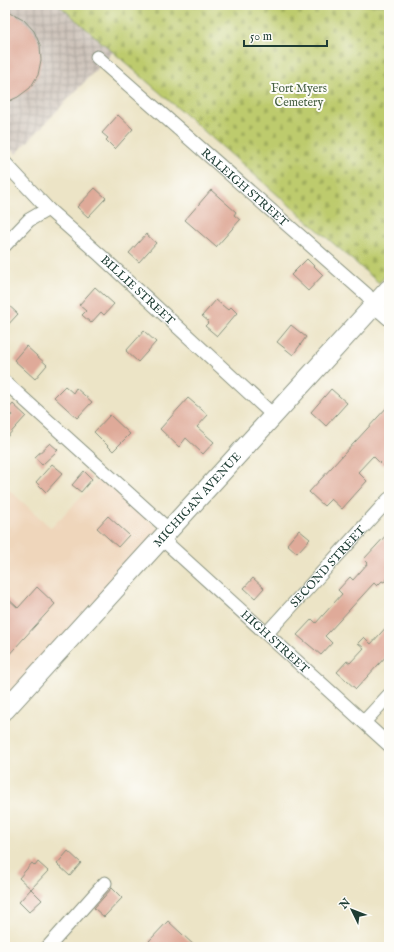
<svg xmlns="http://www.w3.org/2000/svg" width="394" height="952" font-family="'IM FELL English',serif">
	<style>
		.built { fill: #efd6bb }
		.industrial { fill: url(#industrial-grid) }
		.cemetery { fill: url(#cemetery-stones); stroke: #6e8450 }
		.building { fill: #dfaa99 }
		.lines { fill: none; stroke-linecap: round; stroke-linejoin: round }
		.street-casing { stroke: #86907d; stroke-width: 15 }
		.secondary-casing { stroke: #86907d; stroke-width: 21 }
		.street { stroke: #fff; stroke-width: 13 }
		.secondary { stroke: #fff; stroke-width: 19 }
		.labels { text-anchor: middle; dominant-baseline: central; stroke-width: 4; stroke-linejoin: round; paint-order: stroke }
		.park-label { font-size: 12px; fill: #466042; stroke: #fdfcf7 }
		.street-label { font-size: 12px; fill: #1f3d34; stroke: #fdfcf7 }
	</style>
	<defs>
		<pattern id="industrial-grid" width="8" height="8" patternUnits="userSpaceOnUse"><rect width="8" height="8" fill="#cdc2b9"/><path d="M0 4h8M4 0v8" fill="none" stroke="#a69f97"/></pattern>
		<pattern id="cemetery-stones" width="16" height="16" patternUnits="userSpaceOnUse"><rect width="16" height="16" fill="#bdcb6d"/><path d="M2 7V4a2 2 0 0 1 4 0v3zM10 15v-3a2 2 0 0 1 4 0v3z" fill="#a2af5f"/></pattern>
	</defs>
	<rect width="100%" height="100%" fill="#fdfcf7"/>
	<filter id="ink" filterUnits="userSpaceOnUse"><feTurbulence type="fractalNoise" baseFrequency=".025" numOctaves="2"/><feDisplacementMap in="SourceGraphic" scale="8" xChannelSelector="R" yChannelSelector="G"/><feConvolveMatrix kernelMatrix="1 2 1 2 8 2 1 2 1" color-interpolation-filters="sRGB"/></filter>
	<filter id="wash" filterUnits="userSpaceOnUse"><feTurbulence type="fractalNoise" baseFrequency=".012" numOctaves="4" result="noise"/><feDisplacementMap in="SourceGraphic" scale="16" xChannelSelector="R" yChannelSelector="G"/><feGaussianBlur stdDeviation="0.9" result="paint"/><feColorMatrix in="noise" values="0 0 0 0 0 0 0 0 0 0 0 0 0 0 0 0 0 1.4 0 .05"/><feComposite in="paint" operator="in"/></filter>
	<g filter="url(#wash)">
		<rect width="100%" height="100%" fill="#ece4c6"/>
		<polygon class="built" points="103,475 160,531 5,701 5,486 51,528"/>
		<polygon class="industrial" points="5,5 59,5 113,52 16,154 5,144"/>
		<polygon class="cemetery" points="59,5 389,5 389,272 379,283"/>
		<g id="blocks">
			<g class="building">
				<polygon points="5,9 23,19 34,31 40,45 41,60 38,75 30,88 18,97 5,103"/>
				<polygon points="118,115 133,129 115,149 106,140 108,138 102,133"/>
				<polygon points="95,188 106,198 88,217 77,207"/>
				<polygon points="211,190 236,212 234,215 240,220 216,247 185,220"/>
				<polygon points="146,234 156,243 139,262 129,253"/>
				<polygon points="307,259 323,275 308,291 291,275"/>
				<polygon points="95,287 114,304 104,315 101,312 91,323 82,315 86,311 79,305"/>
				<polygon points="216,300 228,310 231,307 237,313 217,336 205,326 209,322 202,316"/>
				<polygon points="5,302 18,314 5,328"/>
				<polygon points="291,325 306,337 293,355 277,342"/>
				<polygon points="144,331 156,342 138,362 126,351"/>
				<polygon points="26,346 47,365 35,379 14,360"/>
				<polygon points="65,386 73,393 76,388 92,402 77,418 54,397"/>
				<polygon points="331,389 347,403 326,426 311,412"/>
				<polygon points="188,398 208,415 197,427 214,442 203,454 186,438 179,447 160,429"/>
				<polygon points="13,404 26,416 5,439 5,422 12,415 7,411"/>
				<polygon points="389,405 389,459 383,466 373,456 358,472 367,481 342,509 331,499 324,506 309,492"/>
				<polygon points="110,415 130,434 113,451 94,432"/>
				<polygon points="50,443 58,450 42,465 35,457"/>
				<polygon points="52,464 63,473 46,492 36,482"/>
				<polygon points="84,471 92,479 81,492 72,485"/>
				<polygon points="108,516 129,535 118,547 97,528"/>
				<polygon points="299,530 310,539 297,553 287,544"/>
				<polygon points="389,532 389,577 384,582 382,581 377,586 374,583 328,633 325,636 332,643 321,655 297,635 312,619 316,623 342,594 338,590 350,577 353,580 368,563 364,559"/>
				<polygon points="253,578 264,588 255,598 244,588"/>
				<polygon points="37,587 55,604 5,659 5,596 18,608"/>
				<polygon points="389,624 389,653 356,689 337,672 347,661 350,663 364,648 358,643 364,637 371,644"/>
				<polygon points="68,851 81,863 70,876 57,864"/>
				<polygon points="38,862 48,871 31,889 19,878 32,863 35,866"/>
				<polygon points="112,888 122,898 104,917 94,908"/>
				<polygon points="31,889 42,900 29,912 19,902"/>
				<polygon points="168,921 196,947 155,947 149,941"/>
			</g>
		</g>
	</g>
	<g filter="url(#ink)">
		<use href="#blocks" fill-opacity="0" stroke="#86907d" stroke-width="1"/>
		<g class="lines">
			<g class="street-casing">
				<g id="street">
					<path id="s1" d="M97 57 367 295 374 306 389 319"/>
					<path id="s2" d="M5 163 48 209 100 255 273 415"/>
					<polyline points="5,245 29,220 48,209"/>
					<polyline points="5,382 169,530"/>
					<path id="s3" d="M161 538 389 745"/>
					<path id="s4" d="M267 633 389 499"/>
					<polyline points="364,722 389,695"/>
					<polyline points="48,947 105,883"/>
				</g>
			</g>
			<g class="secondary-casing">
				<g id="secondary">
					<path id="s5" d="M5 710 389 289"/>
				</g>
			</g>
			<use href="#street" class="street"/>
			<use href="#secondary" class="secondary"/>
		</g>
	</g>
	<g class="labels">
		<g class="park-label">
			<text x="299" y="88">Fort Myers<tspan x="299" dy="14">Cemetery</tspan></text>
		</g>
		<g class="street-label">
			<text stroke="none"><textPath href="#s1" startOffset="197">RALEIGH STREET</textPath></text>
			<text stroke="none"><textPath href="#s2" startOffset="184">BILLIE STREET</textPath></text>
			<text stroke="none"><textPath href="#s5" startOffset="285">MICHIGAN AVENUE</textPath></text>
			<text stroke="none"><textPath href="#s4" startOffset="90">SECOND STREET</textPath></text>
			<text stroke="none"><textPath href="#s3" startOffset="154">HIGH STREET</textPath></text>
		</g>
	</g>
	<rect width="394" height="952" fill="none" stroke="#fdfcf7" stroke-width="20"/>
	<g transform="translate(352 910) rotate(313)" stroke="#fdfcf7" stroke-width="3" paint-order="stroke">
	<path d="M0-3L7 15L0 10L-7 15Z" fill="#1f3d34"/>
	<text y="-6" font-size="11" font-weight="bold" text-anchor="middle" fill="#1f3d34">N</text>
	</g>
	<path d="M244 40v6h83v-6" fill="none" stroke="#1f3d34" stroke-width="2"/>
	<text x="250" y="40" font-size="12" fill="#1f3d34" stroke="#fdfcf7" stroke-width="3" paint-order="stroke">50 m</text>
</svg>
